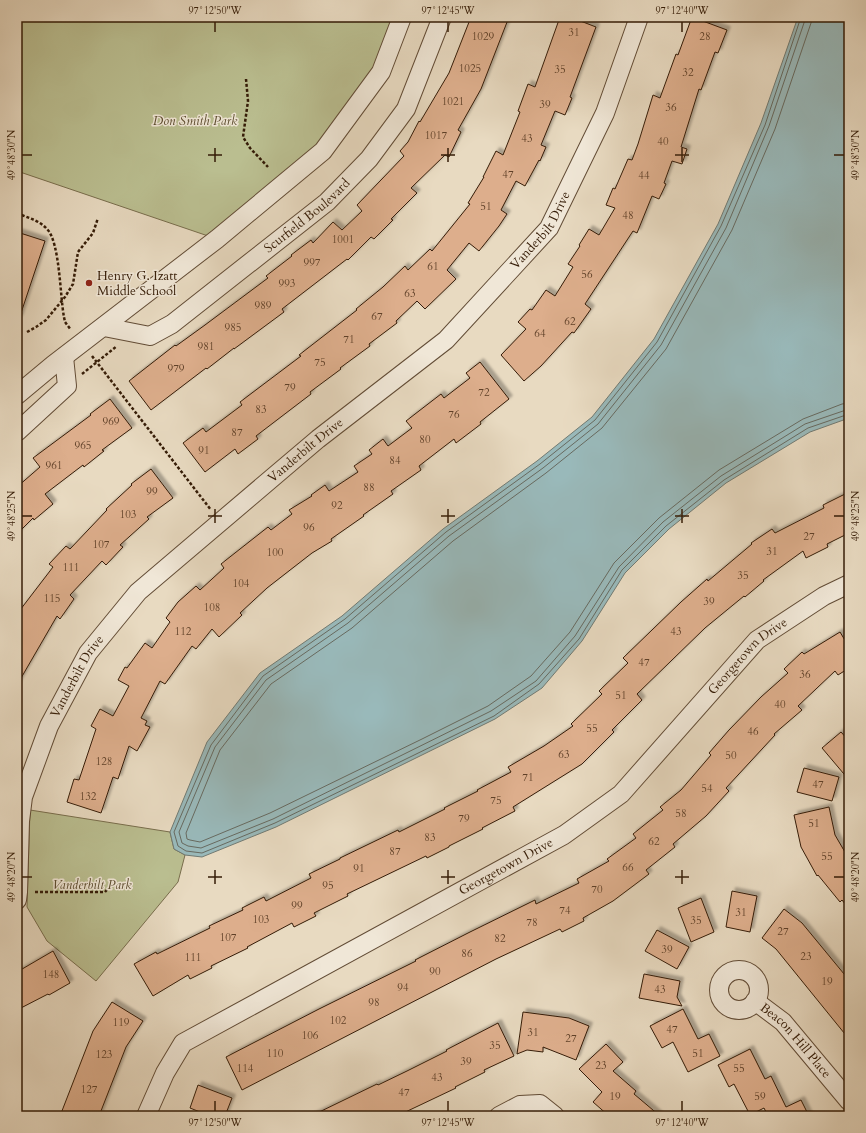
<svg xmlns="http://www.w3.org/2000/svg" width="866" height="1133" font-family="Cardo,serif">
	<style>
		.green { fill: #babe90; stroke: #786d4c }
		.water { fill: #99b9ba; stroke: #717a72 }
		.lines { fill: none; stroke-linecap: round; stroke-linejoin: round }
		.shore { stroke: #676a60; stroke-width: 1 }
		.building { fill: #ddae8c; stroke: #351c07; filter: url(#shadow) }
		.minor-casing { stroke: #624c36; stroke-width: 20 }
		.path { stroke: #351c07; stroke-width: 2.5; stroke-dasharray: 3 2; stroke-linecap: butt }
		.minor { stroke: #f0e7d7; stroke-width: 18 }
		.ticks { fill: none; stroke: #351c07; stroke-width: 1.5 }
		.poi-dot { fill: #8f2418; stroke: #f0e7d7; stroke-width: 1.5 }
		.labels { text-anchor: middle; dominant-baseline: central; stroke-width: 3; stroke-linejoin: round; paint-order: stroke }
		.number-label { font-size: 11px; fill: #5f4028 }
		.park-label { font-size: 13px; font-style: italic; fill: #5d4d30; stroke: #f0e7d7 }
		.street-label { font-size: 13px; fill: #351c07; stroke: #f0e7d7 }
		.poi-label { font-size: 13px; fill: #351c07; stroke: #f0e7d7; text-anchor: start }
		.neatline { fill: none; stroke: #351c07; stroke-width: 1.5 }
		.ticks-label { font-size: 10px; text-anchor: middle; fill: #351c07 }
	</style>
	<defs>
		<filter id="shadow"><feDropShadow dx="3.5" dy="-3.5" stdDeviation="1" flood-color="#0004"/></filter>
	</defs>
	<rect width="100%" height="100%" fill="#e8dac1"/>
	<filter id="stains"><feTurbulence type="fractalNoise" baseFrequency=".005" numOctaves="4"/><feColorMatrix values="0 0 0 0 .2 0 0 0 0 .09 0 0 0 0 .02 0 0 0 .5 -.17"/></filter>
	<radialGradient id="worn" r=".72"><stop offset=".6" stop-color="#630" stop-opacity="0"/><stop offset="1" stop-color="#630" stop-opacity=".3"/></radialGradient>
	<g class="green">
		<polygon points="17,17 402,17 381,72 323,151 217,239 17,171"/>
		<polygon points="30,810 170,832 174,849 185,855 178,882 96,981 47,941 27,907"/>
	</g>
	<polygon class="water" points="798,17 849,17 849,418 810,432 726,483 669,529 625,573 582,641 542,688 495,719 276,827 202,857 185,855 174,849 170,832 207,742 260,673 342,616 443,529 537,461 592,417 654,339 718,224 761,123"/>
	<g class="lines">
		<g class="shore">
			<polyline points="801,17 765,125 721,226 657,342 595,420 540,464 446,532 345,619 263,676 211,745 174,832 178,846 186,851 202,853 275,823 494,716 539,684 579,639 622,570 666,526 724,480 808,428 849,414"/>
			<polyline points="806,17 769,126 726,228 661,345 598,424 543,468 449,536 348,623 266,680 215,747 179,832 182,843 188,846 201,848 273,819 491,711 536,681 575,636 619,567 663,522 721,476 805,424 849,409"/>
			<polyline points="812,17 811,23 775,129 732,230 666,349 602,428 546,473 453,541 352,628 271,684 220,750 186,833 187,839 190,840 200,842 270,813 422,739 488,706 531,676 570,632 614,563 659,518 719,470 803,419 842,404 849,403"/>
		</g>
	</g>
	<g class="building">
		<polygon points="471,17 509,17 481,89 458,130 461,132 449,157 445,155 411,188 417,193 391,219 393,220 374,239 371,237 348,260 347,259 282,309 284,312 234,349 234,348 207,369 206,368 151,410 129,381 175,345 176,346 205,325 268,278 266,276 292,256 291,255 311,240 313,243 333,222 342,230 362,211 357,205 404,156 400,151 408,142 419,121 420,122 449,73"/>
		<polygon points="560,17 570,17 596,27 570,97 572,98 565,115 555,111 541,145 546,147 540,161 539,160 525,186 516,181 501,210 507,214 499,226 479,251 469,243 447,270 456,279 425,309 417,301 396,321 397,323 369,344 370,346 340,368 341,369 310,392 311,394 256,436 258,439 238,454 235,449 205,472 183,443 203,428 206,432 242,405 240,402 301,356 299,355 357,310 356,309 383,287 405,266 408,270 430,249 432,251 470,204 468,203 484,177 483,177 496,151 503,155 520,112 518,111 528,84 535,87"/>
		<polygon points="692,17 727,30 718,53 715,52 701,90 699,89 681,147 687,149 682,164 672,161 664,183 666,184 659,199 652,196 637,233 633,231 585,304 591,309 574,333 572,332 541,366 524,381 501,355 526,329 518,322 530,309 532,310 546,290 555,296 573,267 568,264 580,246 579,245 589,229 599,235 615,208 606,205 613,188 615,189 628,159 632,160 638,144 653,95 660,98 676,54 678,55"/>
		<polygon points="17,232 45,241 19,319 17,318"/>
		<polygon points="480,362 509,399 480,422 481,424 456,443 454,439 419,466 421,470 391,491 393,494 363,515 364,516 331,539 332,541 312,553 267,588 240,613 242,615 219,637 212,629 196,649 192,646 165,684 160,681 141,718 147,721 145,725 150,727 137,751 129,746 118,779 113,777 101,813 67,802 74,779 79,780 96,729 91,726 100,709 113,716 129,686 118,680 125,667 127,668 145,643 152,648 170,622 166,618 178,602 196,586 200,590 224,568 221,564 268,527 271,530 292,514 289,510 312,496 311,495 325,485 329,491 358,472 354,466 372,454 369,450 383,439 388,446 412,428 406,421 441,394 444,398 470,378 466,373"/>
		<polygon points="110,399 132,428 102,450 104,451 84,467 83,465 45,494 53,504 34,520 33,518 17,534 17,487 40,467 33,458 91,415 90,414"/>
		<polygon points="151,469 173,498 147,517 149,519 120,545 123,547 106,565 102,561 70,595 74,599 60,619 57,616 17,685 17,614 53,567 49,564 66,546 70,549 107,510 106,509 132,485 131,484"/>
		<polygon points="845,494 849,502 849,533 827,544 828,547 806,558 803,551 763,580 764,581 745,597 744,596 705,628 637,694 642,700 612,730 614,732 582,764 513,807 515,811 482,828 483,829 449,846 449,847 427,858 426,856 347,894 348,896 314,913 316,916 294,927 292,923 247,947 248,948 211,966 212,968 190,979 188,975 153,996 134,964 156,952 157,954 210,928 209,926 243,910 242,908 264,897 266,901 311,878 309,874 340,859 340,858 398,830 399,832 445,809 444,808 478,791 477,790 511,772 508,767 544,746 573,726 571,724 602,694 599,691 628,663 623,658 681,602 707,579 708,581 752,544 751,543 772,529 775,533 824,508 823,505"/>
		<polygon points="840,632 849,647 849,668 838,675 835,671 798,706 802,710 774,734 775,735 726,788 729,791 706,816 673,844 675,847 646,870 649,874 613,901 583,918 584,921 562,932 560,929 496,959 242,1090 226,1057 319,1009 416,961 415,960 470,932 535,900 536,904 579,883 577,879 609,861 607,859 636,838 633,834 663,810 660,807 681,790 711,755 709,753 729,730 761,697 788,673 784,669 802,652 804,654"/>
		<polygon points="841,732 849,741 849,780 822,748"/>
		<polygon points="804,768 839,777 832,801 797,792"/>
		<polygon points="829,807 835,835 849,859 849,909 842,900 840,902 818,875 817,876 801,847 794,815"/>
		<polygon points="732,891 757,896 750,932 726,927"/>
		<polygon points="701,898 714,932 691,942 678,908"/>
		<polygon points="784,909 802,923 849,980 849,1039 776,949 762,938"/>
		<polygon points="657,930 689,947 677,969 645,951"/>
		<polygon points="53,951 70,983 49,995 48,994 17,1010 17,972"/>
		<polygon points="644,974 680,981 677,997 682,1006 639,998"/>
		<polygon points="112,1002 143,1021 126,1047 99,1116 60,1116 93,1031"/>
		<polygon points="683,1009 698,1039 709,1034 720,1056 688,1072 673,1042 662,1048 650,1026"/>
		<polygon points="523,1012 569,1018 589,1026 576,1060 543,1047 543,1052 527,1050 517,1054"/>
		<polygon points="498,1023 514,1056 484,1070 485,1072 455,1087 456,1088 397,1116 311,1116 377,1084 378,1085 407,1071 447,1051 446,1050"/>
		<polygon points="606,1044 623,1062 613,1071 636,1091 634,1094 660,1116 609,1116 593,1102 602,1092 579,1069"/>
		<polygon points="750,1049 765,1079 771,1076 786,1107 801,1100 809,1116 768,1116 764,1108 750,1115 734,1084 729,1087 718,1065"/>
		<polygon points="198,1085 232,1098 225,1116 210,1116 190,1108"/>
	</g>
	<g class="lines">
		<g class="minor-casing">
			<g id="minor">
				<path id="s1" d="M104 327 150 336 172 324 327 202 369 159 406 109 442 17"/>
				<polyline points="17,395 53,365 217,239 323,151 381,72 402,17"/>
				<polyline points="17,432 67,386 64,357"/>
				<path id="s2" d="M17 900 18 892 20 821 23 797 49 726 88 653 138 592 318 439 446 340 549 228 605 113 639 17"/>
				<circle cx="739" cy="990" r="20"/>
				<path id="s3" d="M755 1001 783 1022 849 1101"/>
				<path id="s4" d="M146 1116 165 1073 183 1043 564 835 621 794 757 640 824 596 849 584"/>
				<polyline points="499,1116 520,1105 540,1104 555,1116"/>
			</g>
		</g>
		<g class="path">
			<polyline points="246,79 248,101 243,137 250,148 268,167"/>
			<path d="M17 213C28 218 39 220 47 229 60 242 60 297 64 317L65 322 71 330"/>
			<polyline points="17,223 20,214"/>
			<polyline points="27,332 36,327 46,320 65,297 73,284 78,252 93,233 98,218"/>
			<polyline points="92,356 211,510"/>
			<polyline points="82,374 117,346"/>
			<polyline points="35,892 105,892 113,883"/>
		</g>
		<use href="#minor" class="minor"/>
	</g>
	<path class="ticks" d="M215 22V32M448 22V32M682 22V32M215 148V162M448 148V162M682 148V162M22 155H32M208 155H222M441 155H455M675 155H689M834 155H844M215 509V523M448 509V523M682 509V523M22 516H32M208 516H222M441 516H455M675 516H689M834 516H844M215 870V884M448 870V884M682 870V884M22 877H32M208 877H222M441 877H455M675 877H689M834 877H844M215 1101V1111M448 1101V1111M682 1101V1111"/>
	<circle class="poi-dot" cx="89" cy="283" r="4"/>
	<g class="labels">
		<g class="number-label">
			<text x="574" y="32">31</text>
			<text x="483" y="36">1029</text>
			<text x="705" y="36">28</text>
			<text x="470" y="68">1025</text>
			<text x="560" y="69">35</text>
			<text x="688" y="72">32</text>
			<text x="453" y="101">1021</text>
			<text x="545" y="104">39</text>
			<text x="671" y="107">36</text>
			<text x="436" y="135">1017</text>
			<text x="527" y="138">43</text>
			<text x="663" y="141">40</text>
			<text x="508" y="174">47</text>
			<text x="644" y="175">44</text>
			<text x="486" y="206">51</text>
			<text x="628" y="215">48</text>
			<text x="343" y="239">1001</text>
			<text x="312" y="262">997</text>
			<text x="433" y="266">61</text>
			<text x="587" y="274">56</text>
			<text x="287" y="283">993</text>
			<text x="410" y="293">63</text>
			<text x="263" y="305">989</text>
			<text x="377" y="316">67</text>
			<text x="570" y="321">62</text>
			<text x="233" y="327">985</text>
			<text x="540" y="333">64</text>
			<text x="349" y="339">71</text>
			<text x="206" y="346">981</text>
			<text x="320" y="362">75</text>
			<text x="176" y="368">979</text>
			<text x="290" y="387">79</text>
			<text x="484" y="392">72</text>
			<text x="261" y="409">83</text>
			<text x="454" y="414">76</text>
			<text x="111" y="421">969</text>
			<text x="237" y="432">87</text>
			<text x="425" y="439">80</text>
			<text x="83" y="445">965</text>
			<text x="204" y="450">91</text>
			<text x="395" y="460">84</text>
			<text x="54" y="465">961</text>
			<text x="369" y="487">88</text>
			<text x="152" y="491">99</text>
			<text x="337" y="505">92</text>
			<text x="128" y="514">103</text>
			<text x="309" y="527">96</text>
			<text x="809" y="536">27</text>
			<text x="101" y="544">107</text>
			<text x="772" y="551">31</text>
			<text x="275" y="552">100</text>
			<text x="71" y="567">111</text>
			<text x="743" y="575">35</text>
			<text x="241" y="583">104</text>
			<text x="52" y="598">115</text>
			<text x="709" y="601">39</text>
			<text x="212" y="607">108</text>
			<text x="183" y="631">112</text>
			<text x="676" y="631">43</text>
			<text x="644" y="662">47</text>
			<text x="805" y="674">36</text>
			<text x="621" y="695">51</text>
			<text x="780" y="704">40</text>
			<text x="592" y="728">55</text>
			<text x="753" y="731">46</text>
			<text x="564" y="754">63</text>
			<text x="731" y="755">50</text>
			<text x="104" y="761">128</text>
			<text x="528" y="777">71</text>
			<text x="818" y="784">47</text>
			<text x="707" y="788">54</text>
			<text x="88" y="796">132</text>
			<text x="496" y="800">75</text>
			<text x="681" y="813">58</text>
			<text x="464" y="818">79</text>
			<text x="814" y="823">51</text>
			<text x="430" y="837">83</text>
			<text x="654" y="841">62</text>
			<text x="395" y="851">87</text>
			<text x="827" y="856">55</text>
			<text x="628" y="867">66</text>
			<text x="359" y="868">91</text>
			<text x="328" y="885">95</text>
			<text x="597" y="889">70</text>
			<text x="297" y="905">99</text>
			<text x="565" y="910">74</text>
			<text x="741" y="912">31</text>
			<text x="261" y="919">103</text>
			<text x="696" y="920">35</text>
			<text x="532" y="922">78</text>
			<text x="783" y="931">27</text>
			<text x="228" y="937">107</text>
			<text x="500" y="938">82</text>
			<text x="667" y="949">39</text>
			<text x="467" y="953">86</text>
			<text x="806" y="956">23</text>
			<text x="193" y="957">111</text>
			<text x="435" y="971">90</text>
			<text x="51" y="974">148</text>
			<text x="827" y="981">19</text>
			<text x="403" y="987">94</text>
			<text x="660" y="989">43</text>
			<text x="374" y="1002">98</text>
			<text x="338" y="1020">102</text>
			<text x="121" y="1022">119</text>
			<text x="672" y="1029">47</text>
			<text x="533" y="1032">31</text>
			<text x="310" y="1035">106</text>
			<text x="571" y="1038">27</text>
			<text x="495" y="1045">35</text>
			<text x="275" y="1053">110</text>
			<text x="698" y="1053">51</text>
			<text x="104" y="1054">123</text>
			<text x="466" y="1061">39</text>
			<text x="601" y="1065">23</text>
			<text x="245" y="1068">114</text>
			<text x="739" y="1068">55</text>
			<text x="437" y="1077">43</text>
			<text x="89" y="1089">127</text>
			<text x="404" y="1092">47</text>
			<text x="615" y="1096">19</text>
			<text x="760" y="1096">59</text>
		</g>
		<g class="park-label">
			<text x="195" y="121">Don Smith Park</text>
			<text x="92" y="885">Vanderbilt Park</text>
		</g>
		<g class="street-label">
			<text stroke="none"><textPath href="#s1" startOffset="245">Scurfield Boulevard</textPath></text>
			<text stroke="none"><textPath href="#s2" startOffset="884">Vanderbilt Drive</textPath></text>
			<text stroke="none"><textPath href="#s2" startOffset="560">Vanderbilt Drive</textPath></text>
			<text stroke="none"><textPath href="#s4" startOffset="774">Georgetown Drive</textPath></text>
			<text stroke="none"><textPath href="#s2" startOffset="236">Vanderbilt Drive</textPath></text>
			<text stroke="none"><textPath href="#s4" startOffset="450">Georgetown Drive</textPath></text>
			<text stroke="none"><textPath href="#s3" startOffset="57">Beacon Hill Place</textPath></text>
		</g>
		<g class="poi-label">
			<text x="97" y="276">Henry G. Izatt<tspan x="97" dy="15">Middle School</tspan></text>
		</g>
	</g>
	<rect width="866" height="1133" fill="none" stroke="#e8dac1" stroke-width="44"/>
	<rect x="22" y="22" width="822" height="1089" class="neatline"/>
	<g class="ticks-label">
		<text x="215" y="14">97°12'50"W</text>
		<text x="448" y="14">97°12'45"W</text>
		<text x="682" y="14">97°12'40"W</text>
		<text transform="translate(11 155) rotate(-90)" y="4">49°48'30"N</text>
		<text transform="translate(855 155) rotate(-90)" y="4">49°48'30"N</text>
		<text transform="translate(11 516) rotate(-90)" y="4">49°48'25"N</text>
		<text transform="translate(855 516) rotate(-90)" y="4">49°48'25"N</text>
		<text transform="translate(11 877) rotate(-90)" y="4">49°48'20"N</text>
		<text transform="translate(855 877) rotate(-90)" y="4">49°48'20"N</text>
		<text x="215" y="1126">97°12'50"W</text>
		<text x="448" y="1126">97°12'45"W</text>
		<text x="682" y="1126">97°12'40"W</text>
	</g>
	<rect width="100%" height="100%" filter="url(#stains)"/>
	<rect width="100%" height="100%" fill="url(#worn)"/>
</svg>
